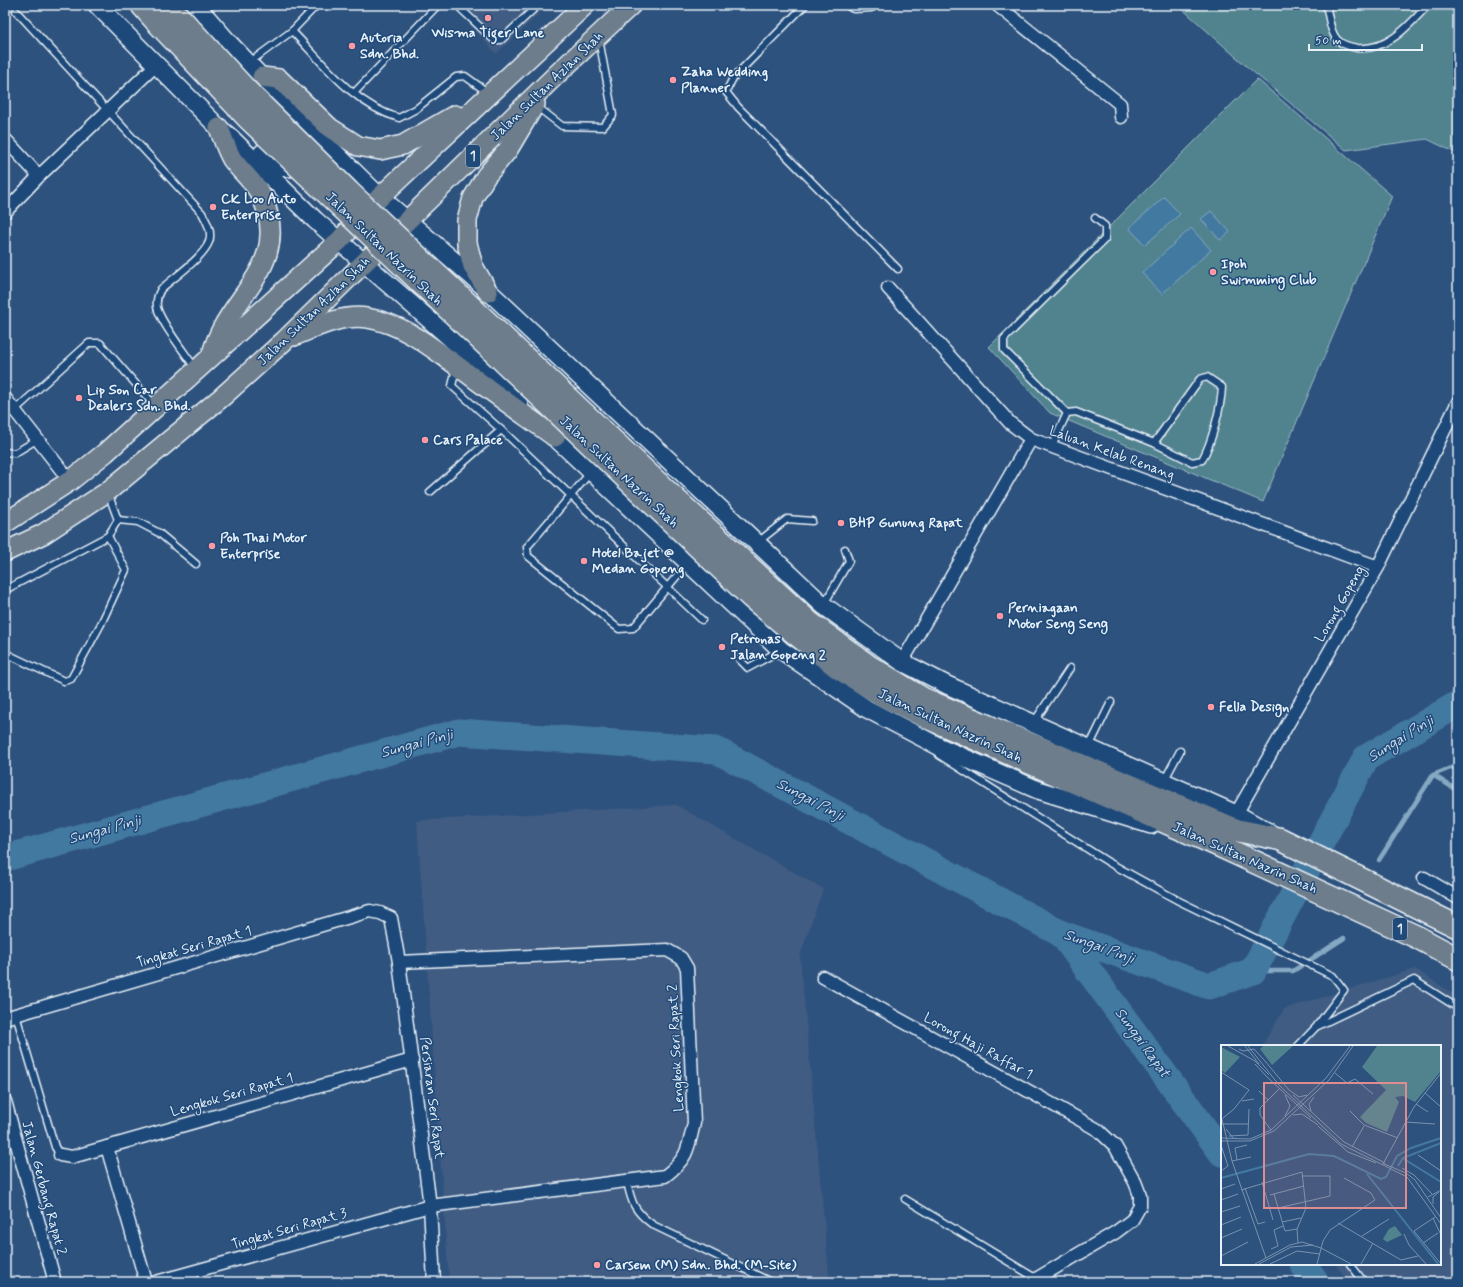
<svg xmlns="http://www.w3.org/2000/svg" width="1463" height="1287" font-family="Mynerve,sans-serif">
	<style>
		.built { fill: #405c83 }
		.green { fill: #51838f; stroke: #9cbac4 }
		.water { fill: #4379a0; stroke: #85a9c3 }
		.lines { fill: none; stroke-linecap: round; stroke-linejoin: round }
		.stream { stroke: #85a9c3; stroke-width: 4.5 }
		.river { stroke: #4379a0; stroke-width: 27 }
		.lane-casing { stroke: #e8f1f8; stroke-width: 9 }
		.street-casing { stroke: #e8f1f8; stroke-width: 15 }
		.secondary-casing { stroke: #e8f1f8; stroke-width: 20 }
		.primary-casing { stroke: #e8f1f8; stroke-width: 22 }
		.highway-casing { stroke: #e8f1f8; stroke-width: 25 }
		.lane { stroke: #1f4a7a; stroke-width: 6 }
		.street { stroke: #1f4a7a; stroke-width: 12 }
		.secondary { stroke: #1f4a7a; stroke-width: 17 }
		.primary { stroke: #6d7d8c; stroke-width: 19 }
		.highway { stroke: #6d7d8c; stroke-width: 22 }
		.highway-bridge-casing { stroke: #e8f1f8; stroke-width: 25; stroke-linecap: butt }
		.highway-bridge { stroke: #6d7d8c; stroke-width: 22 }
		.poi-dot { fill: #ff9aa2; stroke: #1f4a7a; stroke-width: 1.5 }
		.labels { text-anchor: middle; dominant-baseline: central; stroke-width: 3; stroke-linejoin: round; paint-order: stroke }
		.shield { fill: #1f4a7a; stroke: #acbfd2; stroke-width: 1 }
		.shield-label { font-size: 13px; font-weight: bold; fill: #e8f1f8 }
		.poi-label { font-size: 14px; font-weight: bold; fill: #e8f1f8; stroke: #1f4a7a; text-anchor: start }
		.street-label { font-size: 14px; fill: #e8f1f8; stroke: #1f4a7a }
		.water-label { font-size: 15px; font-style: italic; fill: #cfdfeb; stroke: #1f4a7a }
		.inset-river { fill: none; stroke: #4379a0; stroke-width: 2 }
		.inset-road { fill: none; stroke: #7892af; stroke-width: 1 }
		.view { fill: #df8c90; fill-opacity: 0.15; stroke: #df8c90; stroke-width: 2 }
		.inset-edge { fill: none; stroke: #e8f1f8; stroke-width: 2 }
	</style>
	<rect width="100%" height="100%" fill="#2e527e"/>
	<filter id="ink" filterUnits="userSpaceOnUse"><feTurbulence type="fractalNoise" baseFrequency=".025" numOctaves="2"/><feDisplacementMap in="SourceGraphic" scale="8" xChannelSelector="R" yChannelSelector="G"/><feConvolveMatrix kernelMatrix="1 2 1 2 8 2 1 2 1" color-interpolation-filters="sRGB"/></filter>
	<g filter="url(#ink)">
		<g class="built">
			<polygon points="454,5 548,5 496,54"/>
			<polygon points="676,805 823,889 800,956 829,1276 839,1282 449,1282 417,821"/>
			<polygon points="1415,969 1458,997 1458,1282 1349,1282 1335,1264 1440,1264 1440,1046 1262,1046 1284,1009"/>
		</g>
		<g class="green">
			<polygon points="1178,5 1458,5 1458,154 1427,139 1346,150 1245,65"/>
			<polygon points="1257,79 1392,196 1263,502 1050,413 989,347"/>
		</g>
		<g class="water">
			<polygon points="1164,197 1180,214 1145,245 1129,228"/>
			<polygon points="1211,211 1230,232 1220,240 1201,219"/>
			<polygon points="1191,228 1211,250 1162,294 1142,273"/>
		</g>
		<g class="lines">
			<g class="stream">
				<polyline points="1433,775 1458,791"/>
				<polyline points="1379,860 1433,775 1458,765"/>
				<polyline points="1253,971 1293,971 1344,938"/>
			</g>
			<g class="river">
				<polyline points="5,858 459,732 716,750 1062,934 1209,986 1253,971 1366,758 1458,704"/>
				<polyline points="1062,934 1222,1153"/>
				<polyline points="1303,1264 1316,1282"/>
			</g>
			<g class="lane-casing">
				<g id="lane">
					<polyline points="460,5 461,9 494,40 501,40 538,5"/>
					<polyline points="805,5 733,78 726,92 738,107 898,269"/>
					<path d="M1326 5C1329 16 1330 35 1340 42 1344 45 1352 47 1357 48 1388 51 1408 26 1428 5"/>
					<path d="M16 11 202 213C206 221 211 228 210 237 210 253 173 278 161 289 158 294 156 300 157 307 160 322 186 354 195 368"/>
					<path d="M292 31C323 63 354 105 399 118L416 109 456 77 465 76 487 92"/>
					<polyline points="250,62 292,31 317,5"/>
					<polyline points="354,93 438,5"/>
					<polyline points="536,106 562,126 603,127 613,115 599,39"/>
					<polyline points="456,368 452,386 507,435 702,620"/>
					<polyline points="15,410 89,343 100,343 155,406"/>
					<polyline points="1067,413 1004,350 1004,339 1105,239 1105,226 1095,218"/>
					<path d="M1052 446 1067 413 1076 412 1154 443 1192 462 1202 460C1212 442 1221 408 1222 387L1207 377 1200 379 1154 443"/>
					<polyline points="5,452 15,453 38,439"/>
					<polyline points="590,473 527,547 528,556 619,629 633,628 687,564"/>
					<polyline points="430,492 501,430"/>
					<polyline points="118,520 138,522 159,533 196,564"/>
					<polyline points="758,542 787,519 812,521"/>
					<polyline points="5,590 108,536 118,520 108,493"/>
					<polyline points="824,604 849,561 845,549"/>
					<polyline points="5,653 64,681 71,679 101,624 126,570 108,536"/>
					<polyline points="739,659 748,668 779,651"/>
					<polyline points="1034,722 1070,668"/>
					<polyline points="1089,747 1111,702"/>
					<polyline points="939,755 1108,862 1179,901 1333,976 1344,990 1316,1027 1298,1046"/>
					<polyline points="1164,781 1180,751"/>
					<polyline points="16,1015 55,1147 60,1155"/>
					<polyline points="1318,1026 1414,980 1458,1008"/>
					<path d="M627 1181C631 1203 635 1212 653 1225L771 1282"/>
					<polyline points="905,1199 1037,1279"/>
					<polyline points="1350,1264 1364,1282"/>
				</g>
			</g>
			<g class="street-casing">
				<g id="street">
					<polyline points="852,5 854,6 871,5"/>
					<polyline points="997,5 1120,104 1121,117"/>
					<polyline points="5,139 39,176"/>
					<polyline points="5,212 39,176 156,65"/>
					<polyline points="888,288 1010,423 1031,439 1378,567"/>
					<polyline points="5,398 70,481"/>
					<polyline points="902,662 1031,439"/>
					<polyline points="1236,814 1378,567 1458,402"/>
					<polyline points="1424,878 1458,898"/>
					<polyline points="823,977 1077,1118 1098,1130 1115,1146 1135,1182 1140,1195 1140,1206 1132,1220 1116,1232 1031,1282"/>
					<polyline points="5,1018 370,911 380,913 391,918 399,962 430,1206 434,1282"/>
					<polyline points="5,1101 55,1282"/>
					<polyline points="107,1147 146,1282"/>
					<polyline points="60,1155 72,1157 412,1060"/>
					<path d="M156 1282 430 1206 665 1176C687 1159 688 1150 694 1123L687 968 681 958 667 950 399 962"/>
				</g>
			</g>
			<g class="secondary-casing">
				<g id="secondary">
					<polyline points="97,5 219,128 230,137 315,220 448,336 519,403"/>
					<polyline points="196,5 230,44 310,128 380,197 483,286 823,605 902,662 947,685 1236,814 1270,833"/>
					<polyline points="262,153 278,167 296,168 305,161"/>
					<polyline points="545,428 781,650 867,709 940,747 1038,790 1151,825"/>
				</g>
			</g>
			<g class="primary-casing">
				<g id="primary">
					<polyline points="262,77 279,79 330,128 358,146 380,150 403,145 455,115"/>
					<polyline points="488,292 473,266 467,243 467,220 473,198 486,176 507,151 535,104"/>
					<path d="M294 336C316 327 343 314 367 318 406 324 436 351 467 373 496 395 526 416 555 437"/>
					<path d="M212 354C228 294 293 267 262 197 256 183 241 172 232 159 226 149 223 138 219 128"/>
					<polyline points="5,523 70,481 105,453 339,241 380,197 585,5"/>
					<polyline points="5,552 43,534 107,492 222,397 284,341 555,76 631,5"/>
				</g>
			</g>
			<g class="highway-casing">
				<g id="highway">
					<polyline points="142,5 156,21"/>
					<polyline points="810,623 870,667 923,699 1236,830 1280,839 1458,927"/>
					<polyline points="796,634 840,669 882,695 924,716 1220,846 1417,937 1458,959"/>
				</g>
			</g>
			<use href="#lane" class="lane"/>
			<use href="#street" class="street"/>
			<use href="#secondary" class="secondary"/>
			<use href="#primary" class="primary"/>
			<use href="#highway" class="highway"/>
			<g class="highway-bridge-casing">
				<g id="highway-bridge">
					<polyline points="168,5 245,89 349,192 661,486 810,623"/>
					<polyline points="156,21 248,118 751,597 796,634"/>
				</g>
			</g>
			<use href="#highway-bridge" class="highway-bridge"/>
		</g>
	</g>
	<g class="poi-dot">
		<circle cx="488" cy="18" r="4"/>
		<circle cx="352" cy="46" r="4"/>
		<circle cx="673" cy="80" r="4"/>
		<circle cx="213" cy="207" r="4"/>
		<circle cx="1213" cy="272" r="4"/>
		<circle cx="79" cy="398" r="4"/>
		<circle cx="425" cy="440" r="4"/>
		<circle cx="841" cy="523" r="4"/>
		<circle cx="212" cy="546" r="4"/>
		<circle cx="584" cy="561" r="4"/>
		<circle cx="1000" cy="616" r="4"/>
		<circle cx="722" cy="647" r="4"/>
		<circle cx="1211" cy="707" r="4"/>
		<circle cx="597" cy="1265" r="4"/>
	</g>
	<g class="labels">
		<g class="shield">
			<rect x="466" y="145" width="14" height="22" rx="3"/>
			<rect x="1393" y="918" width="14" height="22" rx="3"/>
		</g>
		<g class="shield-label">
			<text x="473" y="156">1</text>
			<text x="1400" y="929">1</text>
		</g>
		<g class="poi-label">
			<text x="488" y="33" text-anchor="middle">Wisma Tiger Lane</text>
			<text x="360" y="38">Autoria<tspan x="360" dy="16">Sdn. Bhd.</tspan></text>
			<text x="681" y="72">Zaha Wedding<tspan x="681" dy="16">Planner</tspan></text>
			<text x="221" y="199">CK Loo Auto<tspan x="221" dy="16">Enterprise</tspan></text>
			<text x="1221" y="264">Ipoh<tspan x="1221" dy="16">Swimming Club</tspan></text>
			<text x="87" y="390">Lip Son Car<tspan x="87" dy="16">Dealers Sdn. Bhd.</tspan></text>
			<text x="433" y="440">Cars Palace</text>
			<text x="849" y="523">BHP Gunung Rapat</text>
			<text x="220" y="538">Poh Thai Motor<tspan x="220" dy="16">Enterprise</tspan></text>
			<text x="592" y="553">Hotel Bajet @<tspan x="592" dy="16">Medan Gopeng</tspan></text>
			<text x="1008" y="608">Perniagaan<tspan x="1008" dy="16">Motor Seng Seng</tspan></text>
			<text x="730" y="639">Petronas<tspan x="730" dy="16">Jalan Gopeng 2</tspan></text>
			<text x="1219" y="707">Fella Design</text>
			<text x="605" y="1265">Carsem (M) Sdn. Bhd. (M-Site)</text>
		</g>
		<g class="street-label">
			<text transform="translate(547 86) rotate(-44)">Jalan Sultan Azlan Shah</text>
			<text transform="translate(384 249) rotate(44)">Jalan Sultan Nazrin Shah</text>
			<text transform="translate(314 311) rotate(-44)">Jalan Sultan Azlan Shah</text>
			<text transform="translate(1112 453) rotate(20)">Laluan Kelab Renang</text>
			<text transform="translate(619 472) rotate(43)">Jalan Sultan Nazrin Shah</text>
			<text transform="translate(1340 604) rotate(-60)">Lorong Gopeng</text>
			<text transform="translate(950 726) rotate(25)">Jalan Sultan Nazrin Shah</text>
			<text transform="translate(1245 858) rotate(24)">Jalan Sultan Nazrin Shah</text>
			<text transform="translate(194 947) rotate(-16)">Tingkat Seri Rapat 1</text>
			<text transform="translate(978 1046) rotate(29)">Lorong Haji Raffar 1</text>
			<text transform="translate(676 1048) rotate(-93)">Lengkok Seri Rapat 2</text>
			<text transform="translate(232 1095) rotate(-16)">Lengkok Seri Rapat 1</text>
			<text transform="translate(432 1098) rotate(83)">Persiaran Seri Rapat</text>
			<text transform="translate(44 1188) rotate(75)">Jalan Gerbang Rapat 2</text>
			<text transform="translate(289 1229) rotate(-16)">Tingkat Seri Rapat 3</text>
		</g>
		<g class="water-label">
			<text transform="translate(1401 739) rotate(-32)">Sungai Pinji</text>
			<text transform="translate(417 744) rotate(-15)">Sungai Pinji</text>
			<text transform="translate(810 800) rotate(28)">Sungai Pinji</text>
			<text transform="translate(105 830) rotate(-15)">Sungai Pinji</text>
			<text transform="translate(1099 947) rotate(20)">Sungai Pinji</text>
			<text transform="translate(1142 1043) rotate(54)">Sungai Rapat</text>
		</g>
	</g>
	<g transform="translate(1221 1045)">
		<rect width="220" height="220" fill="#2e527e"/>
		<path d="M42 1H72L51 20 39 4ZM156 1H220V26L194 57 182 51 174 52 178 57 166 87 145 78 139 72 165 45 141 22ZM0 2 19 12 4 28 0 25ZM174 181 181 190 166 197 162 194 168 184Z" fill="#51838f"/>
		<path class="inset-river" d="M183 114 220 137M177 121 182 113 220 98M146 129 217 219M0 133 88 109 113 111 160 134 165 132 176 111 190 103 220 93"/>
		<path class="inset-road" d="M7 1 34 16 48 30M24 1 38 19M27 1 58 40 120 99 186 132 220 179M18 4 22 6 33 4 44 16M44 16 68 45M34 19 45 31M0 27 28 45 13 64 2 73M114 28 126 38 134 34 152 49M45 31 90 73M68 45 78 52 86 50M38 46 47 55M204 48 220 62M72 50 123 97 164 118M21 56 33 54M195 59 207 67M90 66 88 59 93 52M129 66 143 80 177 93M0 70 11 116 45 213M72 70 81 69 97 80M64 71 69 61 64 50M184 77 214 79M0 79H28M97 81 127 107 155 118M5 84 13 94M50 85 39 70V63L58 44M8 91 27 90 28 64M0 93 29 94 50 85 105 33 129 1M0 96H29L53 86 108 35 132 1M0 100 7 121 0 126M131 102 143 81M197 110 220 126M16 115 14 103 26 100M11 116 30 112M163 117 193 62 220 28M161 118 185 128 194 135 220 173M181 123 193 130 211 149M41 137 52 175M24 143 37 179 44 177M0 144 14 139M20 145 81 127 85 163 76 184 77 198M53 149 64 186 76 184M49 150 83 141M207 152 220 145M0 155 17 149M212 159V152L218 147M57 163 109 151V131H82M0 167 19 161M214 172 193 186 220 219M212 173 220 190M61 177 80 173M117 178 180 215 197 211M0 180 20 172M183 189 188 200 205 219M141 191 168 174M0 193 21 184M202 198 217 188M50 204 57 201 53 185 62 181M0 211 27 197M34 219 69 200 81 197 100 203 130 219M38 219 70 202 92 200M49 219 76 206 99 209M96 219 102 196 109 185 154 155 150 148 123 133M140 219 152 198"/>
		<path class="view" d="M43 38H185V163H43Z"/>
		<rect width="220" height="220" class="inset-edge"/>
	</g>
	<rect width="1463" height="1287" fill="none" stroke="#1f4a7a" stroke-width="20"/>
	<rect x="10" y="10" width="1443" height="1267" fill="none" stroke="#e8f1f8" stroke-width="1.5" filter="url(#ink)"/>
	<path d="M1309 44v6h113v-6" fill="none" stroke="#e8f1f8" stroke-width="2"/>
	<text x="1315" y="44" font-size="12" fill="#e8f1f8" stroke="#1f4a7a" stroke-width="3" paint-order="stroke">50 m</text>
</svg>
